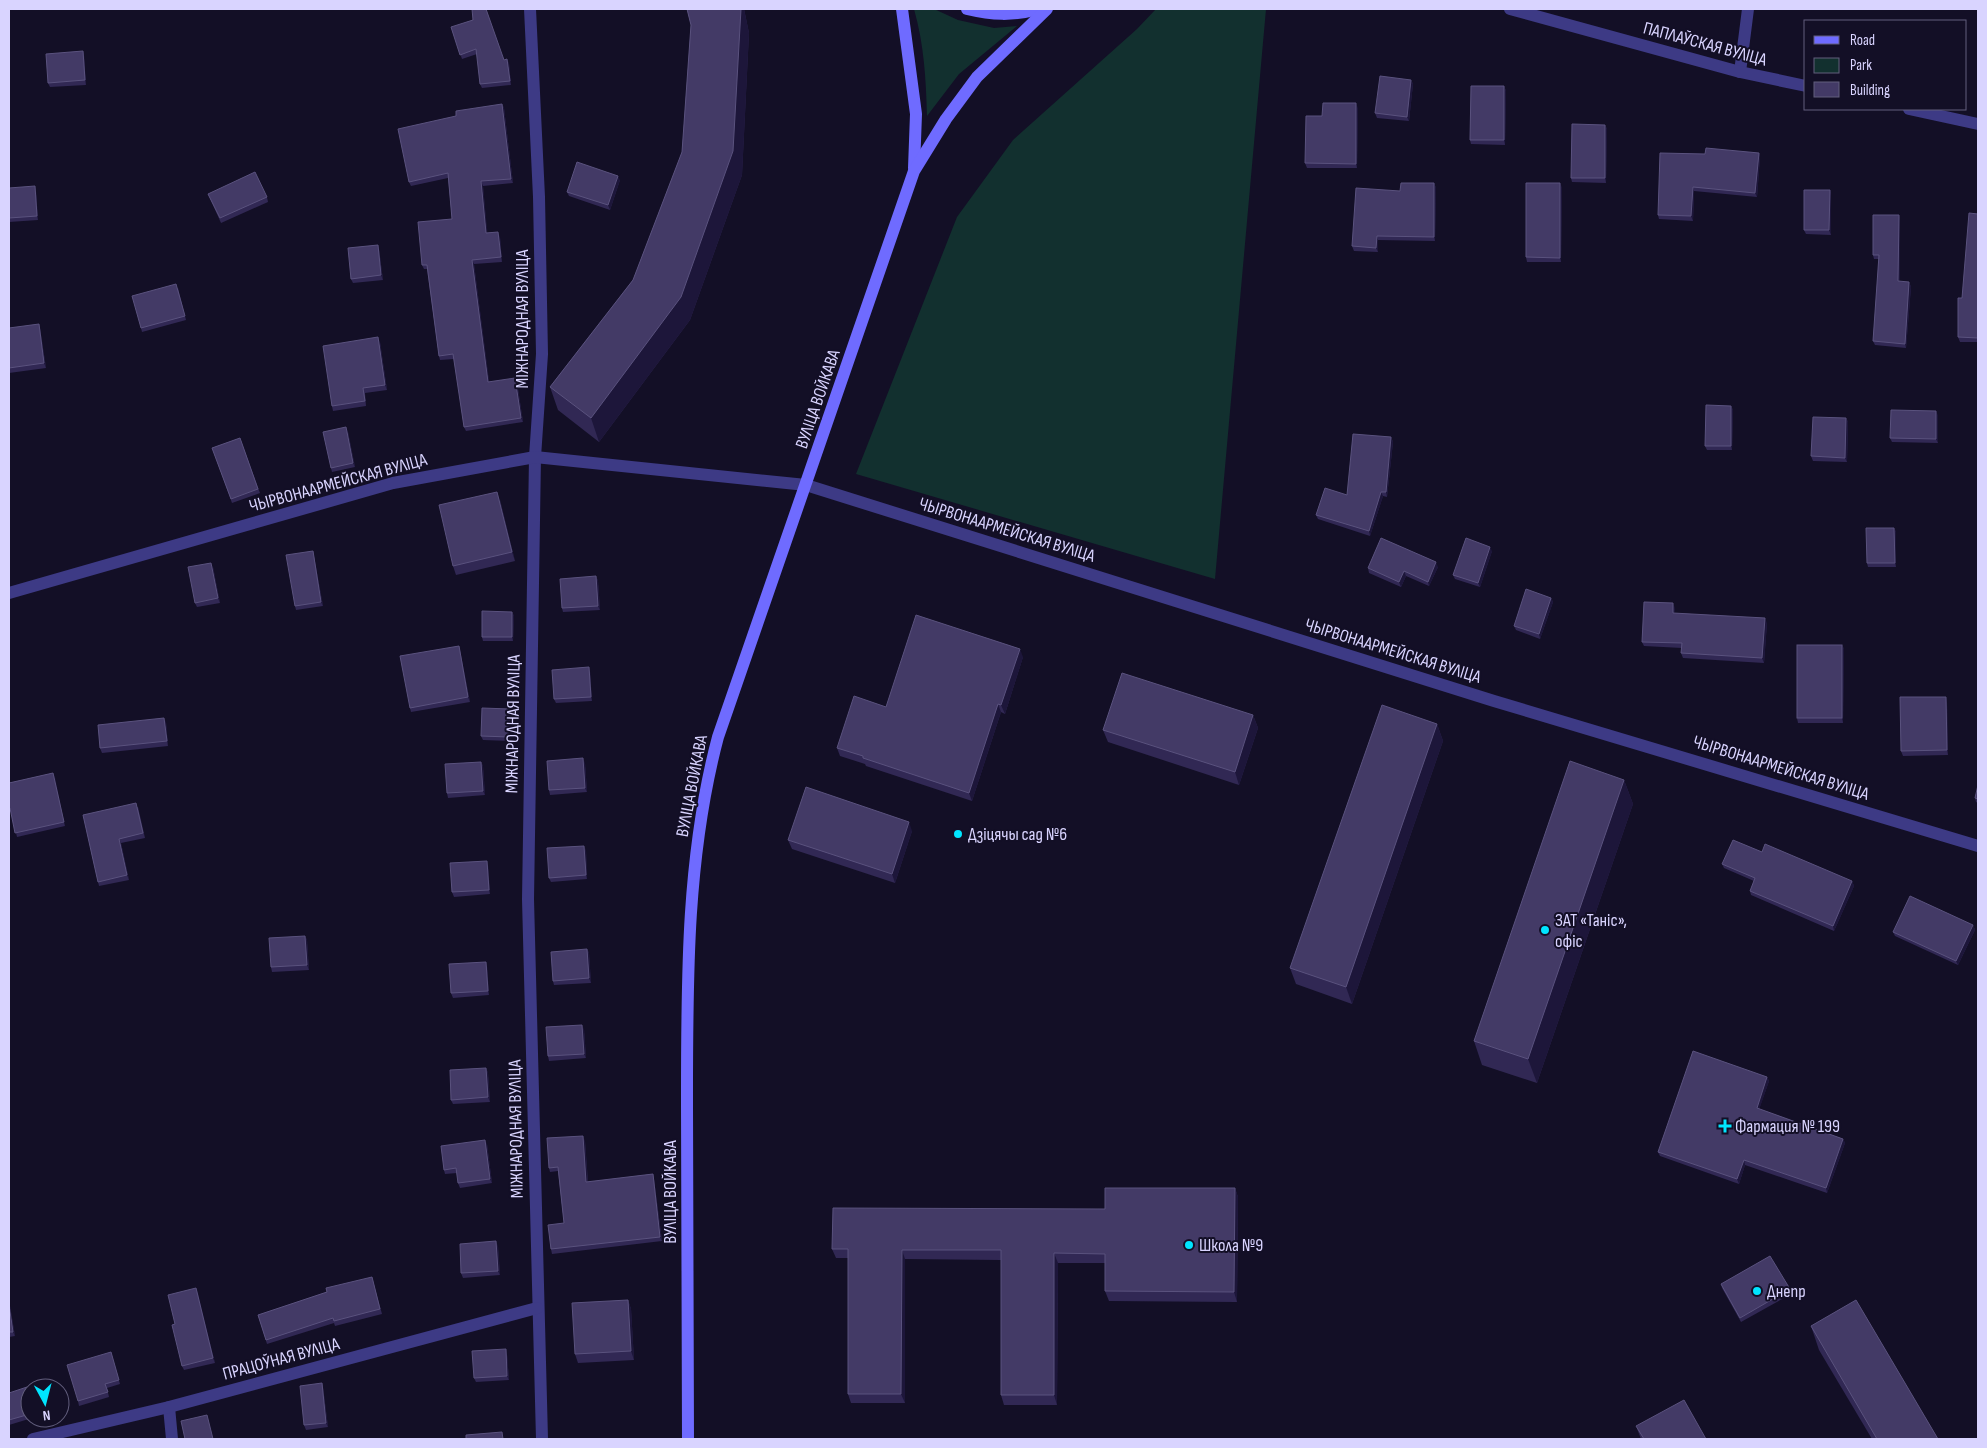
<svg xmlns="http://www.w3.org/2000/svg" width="1987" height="1448" font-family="'Sofia Sans Condensed',sans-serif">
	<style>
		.green { fill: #12302f }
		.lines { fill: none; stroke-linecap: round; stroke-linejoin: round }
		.minor { stroke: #3d3a85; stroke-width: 12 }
		.tertiary { stroke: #3d3a85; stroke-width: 12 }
		.secondary { stroke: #6f6bff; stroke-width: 12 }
		.wall { fill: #312854 }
		.shaded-wall { fill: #1d163a }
		.building { fill: #433a66; stroke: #5a527e }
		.poi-dot { fill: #00e5ff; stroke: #130f26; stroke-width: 2 }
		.labels { text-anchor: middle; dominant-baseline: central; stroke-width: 4; stroke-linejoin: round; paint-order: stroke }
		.street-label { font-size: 18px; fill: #d9d4ff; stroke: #130f26 }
		.poi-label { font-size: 18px; fill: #d9d4ff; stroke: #130f26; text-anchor: start }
	</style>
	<rect width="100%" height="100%" fill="#130f26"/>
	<g class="green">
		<path d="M914 9H934L958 20 994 28 1017 26 959 74 927 116C926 79 924 44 914 9Z"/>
		<polygon points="1156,9 1266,9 1215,579 856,474 957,217 1013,140 1137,29"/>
	</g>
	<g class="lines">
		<g class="minor">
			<polyline points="530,9 539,197 542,354 535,457 528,899 542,1439"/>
			<polyline points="1740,72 1748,9"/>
			<polyline points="9,593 393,483 535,457 806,485 1494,701 1978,846"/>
			<polyline points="169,1407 172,1439"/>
			<polyline points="33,1439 169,1407 537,1308"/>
		</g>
		<g class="tertiary">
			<polyline points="1510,9 1740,72 1806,86"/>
			<polyline points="1909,109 1978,124"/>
		</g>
		<g class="secondary">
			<polyline points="902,9 916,114 914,168"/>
			<path d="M967 9C992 15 1013 16 1038 9"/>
			<path d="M688 1439C687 1328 687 1217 687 1106 687 982 686 857 718 737L914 171 946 119 977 77 1047 9"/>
		</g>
	</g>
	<g class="wall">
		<polygon points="687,9 744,9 749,33 742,175 690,320 599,442 558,410 550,387 633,280 682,152 691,25"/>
		<polygon points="451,27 509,63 511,85 482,88 480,84 477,54 462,59"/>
		<polygon points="83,51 84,55 86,85 50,87 48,83"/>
		<polygon points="1411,80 1413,84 1409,121 1377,118 1375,113"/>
		<polygon points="1504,86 1506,91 1505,145 1471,144 1470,140"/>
		<polygon points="502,104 504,108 513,183 483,186 487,233 500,237 502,262 474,264 489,382 517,382 523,422 466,431 464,427 454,359 440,360 439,356 427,269 424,269 422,265 452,219 448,178 411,186 409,182 456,116"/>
		<polygon points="1358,108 1357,168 1307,168 1305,163 1322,116"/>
		<polygon points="1605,125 1607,129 1606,183 1572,182 1571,178"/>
		<polygon points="1759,153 1760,157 1757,197 1694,191 1693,221 1659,219 1658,215 1705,154"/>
		<polygon points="620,180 610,210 569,196 567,192"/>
		<polygon points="1434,183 1436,188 1435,241 1378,240 1378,252 1354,251 1352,246 1400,191"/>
		<polygon points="1562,187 1561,262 1527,262 1526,257"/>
		<polygon points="9,188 36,191 38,220 9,222"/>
		<polygon points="1830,190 1831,195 1831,235 1806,234 1804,230"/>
		<polygon points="208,194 267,197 268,202 221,223"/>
		<polygon points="1978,214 1978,342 1960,342 1958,337 1962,298"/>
		<polygon points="1899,215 1900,220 1900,282 1909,282 1911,287 1906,348 1875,345 1873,341 1879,259 1874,259 1873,255"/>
		<polygon points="379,249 383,280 353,283 351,279"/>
		<polygon points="178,288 186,320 142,332 141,328"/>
		<polygon points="9,328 40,328 46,368 9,373"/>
		<polygon points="380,342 387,390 365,393 366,406 333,411 332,406"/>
		<polygon points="1731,406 1733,410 1732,450 1707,450 1705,446"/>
		<polygon points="1938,415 1938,443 1892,442 1890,438"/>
		<polygon points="1846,418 1848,422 1847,462 1813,461 1811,456"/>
		<polygon points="348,432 355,467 332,472 331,468"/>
		<polygon points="1391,437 1393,442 1387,497 1383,496 1370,536 1318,519 1316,515 1347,495"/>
		<polygon points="240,438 260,493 232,503 212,448"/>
		<polygon points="500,500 515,561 456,575 453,566"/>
		<polygon points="1894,528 1896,532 1896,567 1868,567 1867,563"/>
		<polygon points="313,551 314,556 323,606 296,610 295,606"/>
		<polygon points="1492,551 1480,587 1455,579 1453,575"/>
		<polygon points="213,567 220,603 197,607 195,603"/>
		<polygon points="1438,567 1429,586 1406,576 1401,587 1369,573 1368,568"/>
		<polygon points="596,576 598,581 600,610 563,612 562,608"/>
		<polygon points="1551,598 1553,602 1540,639 1516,630 1514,626"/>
		<polygon points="1675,608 1674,613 1767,623 1764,663 1683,658 1681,653 1682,648 1644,646 1642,642"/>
		<polygon points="512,612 514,616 513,641 483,641 482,637"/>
		<polygon points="1842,645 1844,649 1843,723 1798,723 1797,718"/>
		<polygon points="459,646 460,650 470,702 411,712 410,708"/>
		<polygon points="1023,657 1005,714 1001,712 972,801 866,766 865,764 840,756 837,748 886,707"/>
		<polygon points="590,671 592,701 556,703 554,699"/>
		<polygon points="1947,701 1948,755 1903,756 1901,751"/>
		<polygon points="511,713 511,741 483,740 481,736"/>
		<polygon points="1253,715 1258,728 1239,785 1108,742 1103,730"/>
		<polygon points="166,722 168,746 102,753 100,748"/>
		<polygon points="1437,724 1443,741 1352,1004 1296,984 1290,968"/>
		<polygon points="481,762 483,766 485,795 448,798 447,793"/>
		<polygon points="585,763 587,792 550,795 549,790"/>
		<polygon points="53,773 65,826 17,837 11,812 9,812 9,783"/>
		<polygon points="1624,780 1633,804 1537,1083 1482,1065 1474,1041"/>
		<polygon points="1978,785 1978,803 1976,802 1975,798"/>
		<polygon points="138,807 145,838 121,843 129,880 99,886 83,815"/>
		<polygon points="912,831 895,883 792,849 788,840"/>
		<polygon points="586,850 587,879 551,882 549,878"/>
		<polygon points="1722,864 1852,881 1854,886 1834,931 1751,895 1750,891 1754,881 1724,868"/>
		<polygon points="488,865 490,894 454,897 452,892"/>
		<polygon points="1973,925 1975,930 1958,965 1895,936 1893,932"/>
		<polygon points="305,936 307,940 309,970 272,972 271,967"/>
		<polygon points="587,949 589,953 591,983 554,985 553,981"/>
		<polygon points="487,966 489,995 453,998 451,993"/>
		<polygon points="584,1029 586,1058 549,1061 548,1056"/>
		<polygon points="486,1068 488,1073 490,1102 453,1104 451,1100"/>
		<polygon points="1767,1077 1769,1081 1759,1109 1843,1139 1845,1143 1827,1193 1745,1165 1739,1184 1660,1156 1658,1152"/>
		<polygon points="585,1141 588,1182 653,1174 654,1179 662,1241 552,1254 551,1249 564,1223 558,1171 550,1172 549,1168"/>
		<polygon points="487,1144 492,1183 460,1188 458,1183 457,1173 445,1174 444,1170"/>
		<polygon points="1235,1188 1238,1197 1237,1302 1109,1301 1105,1291 1105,1263 1058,1263 1057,1405 1004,1405 1001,1395 1001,1260 905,1259 905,1403 851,1403 848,1394 848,1258 836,1258 832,1249 1105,1209"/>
		<polygon points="498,1246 500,1275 463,1278 461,1273"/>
		<polygon points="372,1277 382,1314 335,1326 334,1323 267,1344 258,1315"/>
		<polygon points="1721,1284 1790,1289 1791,1294 1741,1322 1722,1288"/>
		<polygon points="196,1288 215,1363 184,1370 182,1366 175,1324"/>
		<polygon points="9,1300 15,1336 9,1337"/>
		<polygon points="628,1300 631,1309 634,1360 578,1363 575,1354"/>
		<polygon points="1811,1326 1938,1439 1872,1439 1819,1350"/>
		<polygon points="111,1352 120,1384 107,1388 109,1397 79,1406 78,1401"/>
		<polygon points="507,1354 509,1380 476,1382 474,1378"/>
		<polygon points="322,1383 323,1387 328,1427 306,1430 304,1425"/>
		<polygon points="9,1393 30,1394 30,1418 32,1418 9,1425"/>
		<polygon points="1636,1426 1706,1439 1641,1439"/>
	</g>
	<g class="shaded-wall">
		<polygon points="741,9 744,9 749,33 742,175 690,320 599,442 591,418"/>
		<polygon points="83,51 84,55 86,85 85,80"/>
		<polygon points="507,59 509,63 511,85 510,81"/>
		<polygon points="1411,80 1413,84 1409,121 1407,117"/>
		<polygon points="1504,86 1506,91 1505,145 1504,140"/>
		<polygon points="1356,103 1358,108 1357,168 1356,164"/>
		<polygon points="502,104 504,108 513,183 511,179"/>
		<polygon points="1605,125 1607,129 1606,183 1605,178"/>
		<polygon points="1759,153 1760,157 1757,197 1755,193"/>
		<polygon points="618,176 620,180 610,210 608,205"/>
		<polygon points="481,181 483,186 488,238 486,233"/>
		<polygon points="1434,183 1436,188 1435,241 1434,237"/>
		<polygon points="1560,183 1562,187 1561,262 1560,258"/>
		<polygon points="35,186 36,191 38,220 37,216"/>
		<polygon points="1693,187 1694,191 1693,221 1691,216"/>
		<polygon points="1830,190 1831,195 1831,235 1829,230"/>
		<polygon points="1899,215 1900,220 1900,286 1898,281"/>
		<polygon points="498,232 500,237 502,262 501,257"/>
		<polygon points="1377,236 1378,240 1378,252 1376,248"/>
		<polygon points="378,245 379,249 383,280 381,275"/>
		<polygon points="472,260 474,264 490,387 488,382"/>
		<polygon points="1909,282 1911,287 1906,348 1905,344"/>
		<polygon points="39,324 40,328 46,368 44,363"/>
		<polygon points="378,337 380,342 387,390 385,385"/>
		<polygon points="515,378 517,382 523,422 521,418"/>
		<polygon points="1731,406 1733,410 1732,450 1731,446"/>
		<polygon points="1936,411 1938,415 1938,443 1936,439"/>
		<polygon points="1846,418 1848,422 1847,462 1845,458"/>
		<polygon points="346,427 348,432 355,467 353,463"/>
		<polygon points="1391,437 1393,442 1387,497 1386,492"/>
		<polygon points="497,492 500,500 515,561 512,552"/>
		<polygon points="1381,492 1383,496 1370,536 1369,531"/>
		<polygon points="1894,528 1896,532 1896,567 1895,563"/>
		<polygon points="1490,547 1492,551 1480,587 1478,583"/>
		<polygon points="313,551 314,556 323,606 321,602"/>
		<polygon points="1436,562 1438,567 1429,586 1428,582"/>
		<polygon points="211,563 213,567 220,603 218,598"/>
		<polygon points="1404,571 1406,576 1401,587 1399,582"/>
		<polygon points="596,576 598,581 600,610 598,606"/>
		<polygon points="1551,598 1553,602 1540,639 1539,634"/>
		<polygon points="1673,603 1675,608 1674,617 1673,613"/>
		<polygon points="512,612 514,616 513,641 512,637"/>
		<polygon points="1765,618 1767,623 1764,663 1762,658"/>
		<polygon points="1842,645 1844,649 1843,723 1842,718"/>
		<polygon points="459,646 460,650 470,702 468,697"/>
		<polygon points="1020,649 1023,657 1005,714 1001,705"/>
		<polygon points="589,667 590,671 592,701 591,697"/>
		<polygon points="1946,697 1947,701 1948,755 1947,750"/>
		<polygon points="998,704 1001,712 972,801 969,793"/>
		<polygon points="510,709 511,713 511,741 509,737"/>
		<polygon points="1253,715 1258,728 1239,785 1235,772"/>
		<polygon points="164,718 166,722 168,746 167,741"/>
		<polygon points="1437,724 1443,741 1352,1004 1346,987"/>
		<polygon points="583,758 585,763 587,792 585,788"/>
		<polygon points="481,762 483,766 485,795 483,791"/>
		<polygon points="53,773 55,777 65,826 64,822"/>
		<polygon points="1624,780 1633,804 1537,1083 1528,1059"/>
		<polygon points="909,822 912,831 895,883 892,874"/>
		<polygon points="119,839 121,843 129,880 127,875"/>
		<polygon points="584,846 586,850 587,879 586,875"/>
		<polygon points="487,861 488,865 490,894 489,890"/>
		<polygon points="1852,881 1854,886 1834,931 1833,926"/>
		<polygon points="1973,925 1975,930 1958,965 1956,961"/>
		<polygon points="305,936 307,940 309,970 307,965"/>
		<polygon points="587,949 589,953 591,983 589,978"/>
		<polygon points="486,962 487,966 489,995 488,991"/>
		<polygon points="582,1025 584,1029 586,1058 584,1054"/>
		<polygon points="486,1068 488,1073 490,1102 488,1097"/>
		<polygon points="1767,1077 1769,1081 1758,1113 1757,1108"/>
		<polygon points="583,1136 585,1141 588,1186 586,1182"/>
		<polygon points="1843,1139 1845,1143 1827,1193 1826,1188"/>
		<polygon points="485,1140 487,1144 492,1183 490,1179"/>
		<polygon points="1744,1160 1745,1165 1739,1184 1737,1179"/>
		<polygon points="653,1174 654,1179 662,1241 660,1237"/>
		<polygon points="1235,1188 1238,1197 1237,1302 1234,1292"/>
		<polygon points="496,1241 498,1246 500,1275 498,1271"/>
		<polygon points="902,1250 905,1259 905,1403 901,1394"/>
		<polygon points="1054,1253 1058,1263 1057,1405 1054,1395"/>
		<polygon points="196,1288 198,1293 215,1363 213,1358"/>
		<polygon points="9,1300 15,1336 13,1332 9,1305"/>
		<polygon points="628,1300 631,1309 634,1360 631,1351"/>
		<polygon points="506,1349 507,1354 509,1380 507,1376"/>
		<polygon points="322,1383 323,1387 328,1427 326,1423"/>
	</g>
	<g class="building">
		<polygon points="472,9 486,9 504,60 507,59 510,81 480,84 476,49 460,55 451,27 473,20"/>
		<polygon points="687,9 741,9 733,151 681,297 591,418 550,387 633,280 682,152 691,25"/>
		<polygon points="83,51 85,80 48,83 46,54"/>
		<polygon points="1380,76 1411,80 1407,117 1375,113"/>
		<polygon points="1471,86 1504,86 1504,140 1470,140"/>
		<polygon points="1323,103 1356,103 1356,164 1305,163 1306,116 1322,116"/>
		<polygon points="502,104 511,179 481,181 486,233 498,232 501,257 472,260 488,382 515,378 521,418 464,427 453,354 439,356 427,265 422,265 418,222 452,219 448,173 409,182 398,129 456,116 456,111"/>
		<polygon points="1572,124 1605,125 1605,178 1571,178"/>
		<polygon points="1706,148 1759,153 1755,193 1693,187 1691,216 1658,215 1660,153 1705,154"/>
		<polygon points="577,162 618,176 608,205 567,192"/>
		<polygon points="255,172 267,197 220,218 208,194"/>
		<polygon points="1401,183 1434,183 1434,237 1377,236 1376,248 1352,246 1356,188 1400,191"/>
		<polygon points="1526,183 1560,183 1560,258 1526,257"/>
		<polygon points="35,186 37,216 9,218 9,188"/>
		<polygon points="1804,190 1830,190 1829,230 1804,230"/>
		<polygon points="1969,213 1978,214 1978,338 1958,337 1958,298 1962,298"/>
		<polygon points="1873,215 1899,215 1898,281 1909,282 1905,344 1873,341 1879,255 1873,255"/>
		<polygon points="378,245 381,275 351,279 348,248"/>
		<polygon points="176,284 185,316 141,328 132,296"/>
		<polygon points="39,324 44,363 9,368 9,328"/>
		<polygon points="378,337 385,385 363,388 365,401 332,406 323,346"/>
		<polygon points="1706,405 1731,406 1731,446 1705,446"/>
		<polygon points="1891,410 1936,411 1936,439 1890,438"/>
		<polygon points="1813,417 1846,418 1845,458 1811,456"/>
		<polygon points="346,427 353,463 331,468 323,432"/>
		<polygon points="1353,434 1391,437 1386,492 1381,492 1369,531 1316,515 1325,488 1347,495"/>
		<polygon points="240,438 258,489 231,499 212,448"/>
		<polygon points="497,492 512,552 453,566 439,505"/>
		<polygon points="1866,528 1894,528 1895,563 1867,563"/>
		<polygon points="1381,538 1436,562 1428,582 1404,571 1399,582 1368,568"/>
		<polygon points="1466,538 1490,547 1478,583 1453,575"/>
		<polygon points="313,551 321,602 295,606 286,555"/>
		<polygon points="211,563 218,598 195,603 188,567"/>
		<polygon points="596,576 598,606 562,608 560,579"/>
		<polygon points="1526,589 1551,598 1539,634 1514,626"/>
		<polygon points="1644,602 1673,603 1673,613 1765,618 1762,658 1681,653 1682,643 1642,642"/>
		<polygon points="482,611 512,612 512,637 482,637"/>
		<polygon points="916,615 1020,649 1001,705 998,704 969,793 863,758 863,756 837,748 854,696 886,707"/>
		<rect x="1797" y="645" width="45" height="73"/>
		<polygon points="459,646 468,697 410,708 400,656"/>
		<polygon points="589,667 591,697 554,699 552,670"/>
		<polygon points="1122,673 1253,715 1235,772 1103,730"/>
		<polygon points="1900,697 1946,697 1947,750 1901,751"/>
		<polygon points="1382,705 1437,724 1346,987 1290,968"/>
		<polygon points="482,708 510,709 509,737 481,736"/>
		<polygon points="164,718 167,741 100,748 98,725"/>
		<polygon points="583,758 585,788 549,790 547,761"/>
		<polygon points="1570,761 1624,780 1528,1059 1474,1041"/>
		<polygon points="481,762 483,791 447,793 445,764"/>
		<polygon points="53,773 64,822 15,833 10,808 9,808 9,783"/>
		<polygon points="1978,785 1978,799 1975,798"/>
		<polygon points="806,787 909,822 892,874 788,840"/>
		<polygon points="136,803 143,833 119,839 127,875 98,882 83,815"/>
		<polygon points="1733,840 1762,852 1765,844 1852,881 1833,926 1750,891 1755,878 1722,864"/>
		<polygon points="584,846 586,875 549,878 547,848"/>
		<polygon points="487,861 489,890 452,892 450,863"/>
		<polygon points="1910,896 1973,925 1956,961 1893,932"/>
		<polygon points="305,936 307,965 271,967 269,938"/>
		<polygon points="587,949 589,978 553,981 551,952"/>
		<polygon points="486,962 488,991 451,993 449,964"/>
		<polygon points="582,1025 584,1054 548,1056 546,1027"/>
		<polygon points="1693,1051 1767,1077 1757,1108 1843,1139 1826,1188 1744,1160 1737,1179 1658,1152"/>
		<polygon points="486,1068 488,1097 451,1100 450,1070"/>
		<polygon points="583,1136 586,1182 653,1174 660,1237 551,1249 548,1225 564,1223 558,1167 549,1168 547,1138"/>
		<polygon points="485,1140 490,1179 458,1183 456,1168 444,1170 441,1146"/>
		<polygon points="1105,1188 1235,1188 1234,1292 1105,1291 1105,1254 1054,1253 1054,1395 1001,1395 1001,1250 902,1250 901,1394 848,1394 848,1249 832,1249 833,1208 1105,1209"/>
		<polygon points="496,1241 498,1271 461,1273 460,1244"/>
		<polygon points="1770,1256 1790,1289 1740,1318 1721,1284"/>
		<polygon points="372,1277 380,1309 334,1321 333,1318 266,1340 258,1315 327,1292 326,1288"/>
		<polygon points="196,1288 213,1358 182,1366 172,1325 175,1324 168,1295"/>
		<polygon points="628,1300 631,1351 575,1354 572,1303"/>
		<polygon points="1856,1300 1938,1439 1877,1439 1811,1326"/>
		<polygon points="9,1305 13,1332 9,1332"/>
		<polygon points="506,1349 507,1376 474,1378 472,1351"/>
		<polygon points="111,1352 119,1380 105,1384 108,1392 78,1401 67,1365"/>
		<polygon points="322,1383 326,1423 304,1425 300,1386"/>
		<polygon points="27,1387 30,1395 30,1414 9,1420 9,1393"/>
		<polygon points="1684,1400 1706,1439 1644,1439 1636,1426"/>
		<polygon points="207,1415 213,1439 185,1439 181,1421"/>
		<polygon points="502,1432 503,1439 466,1439 466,1435"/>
	</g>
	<g class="poi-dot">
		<circle cx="958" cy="834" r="5"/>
		<circle cx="1545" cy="930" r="5"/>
		<path d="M1722.5 1118.5h5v5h5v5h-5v5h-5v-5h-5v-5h5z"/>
		<circle cx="1189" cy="1245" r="5"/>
		<circle cx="1757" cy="1291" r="5"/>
	</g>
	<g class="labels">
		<g class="street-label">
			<text transform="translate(1705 44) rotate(15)">ПАПЛАЎСКАЯ ВУЛІЦА</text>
			<text transform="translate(522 319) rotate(-90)">МІЖНАРОДНАЯ ВУЛІЦА</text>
			<text transform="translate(818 399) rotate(-71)">ВУЛІЦА ВОЙКАВА</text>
			<text transform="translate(338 483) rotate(-15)">ЧЫРВОНААРМЕЙСКАЯ ВУЛІЦА</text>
			<text transform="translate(1007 530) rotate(17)">ЧЫРВОНААРМЕЙСКАЯ ВУЛІЦА</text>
			<text transform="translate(1393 651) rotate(17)">ЧЫРВОНААРМЕЙСКАЯ ВУЛІЦА</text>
			<text transform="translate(513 724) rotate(-89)">МІЖНАРОДНАЯ ВУЛІЦА</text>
			<text transform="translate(1781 768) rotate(17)">ЧЫРВОНААРМЕЙСКАЯ ВУЛІЦА</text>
			<text transform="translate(692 786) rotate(-79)">ВУЛІЦА ВОЙКАВА</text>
			<text transform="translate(516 1129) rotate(-91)">МІЖНАРОДНАЯ ВУЛІЦА</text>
			<text transform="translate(670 1192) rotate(-90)">ВУЛІЦА ВОЙКАВА</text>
			<text transform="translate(281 1359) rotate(-15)">ПРАЦОЎНАЯ ВУЛІЦА</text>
		</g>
		<g class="poi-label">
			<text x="968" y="834">Дзіцячы сад №6</text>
			<text x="1555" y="920">ЗАТ «Таніс»,<tspan x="1555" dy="21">офіс</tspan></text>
			<text x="1735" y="1126">Фармация № 199</text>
			<text x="1199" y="1245">Школа №9</text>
			<text x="1767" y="1291">Днепр</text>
		</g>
	</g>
	<rect width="1987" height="1448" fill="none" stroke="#d9d4ff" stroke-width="20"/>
	<rect x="1804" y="20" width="162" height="90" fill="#130f26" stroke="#625e7d"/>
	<rect x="1814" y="36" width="25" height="8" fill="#6f6bff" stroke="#625e7d"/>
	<text x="1850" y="45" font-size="15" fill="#d9d4ff">Road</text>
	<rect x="1814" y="58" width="25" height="15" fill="#12302f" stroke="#625e7d"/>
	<text x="1850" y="70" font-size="15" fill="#d9d4ff">Park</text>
	<rect x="1814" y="82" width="25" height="15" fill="#433a66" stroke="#625e7d"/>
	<text x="1850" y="95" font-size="15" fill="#d9d4ff">Building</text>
	<g transform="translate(45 1403) rotate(173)"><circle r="24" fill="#130f26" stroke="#625e7d"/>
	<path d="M0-4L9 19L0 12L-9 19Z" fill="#00e5ff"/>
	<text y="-8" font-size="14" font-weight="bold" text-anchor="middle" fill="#d9d4ff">N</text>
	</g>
</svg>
